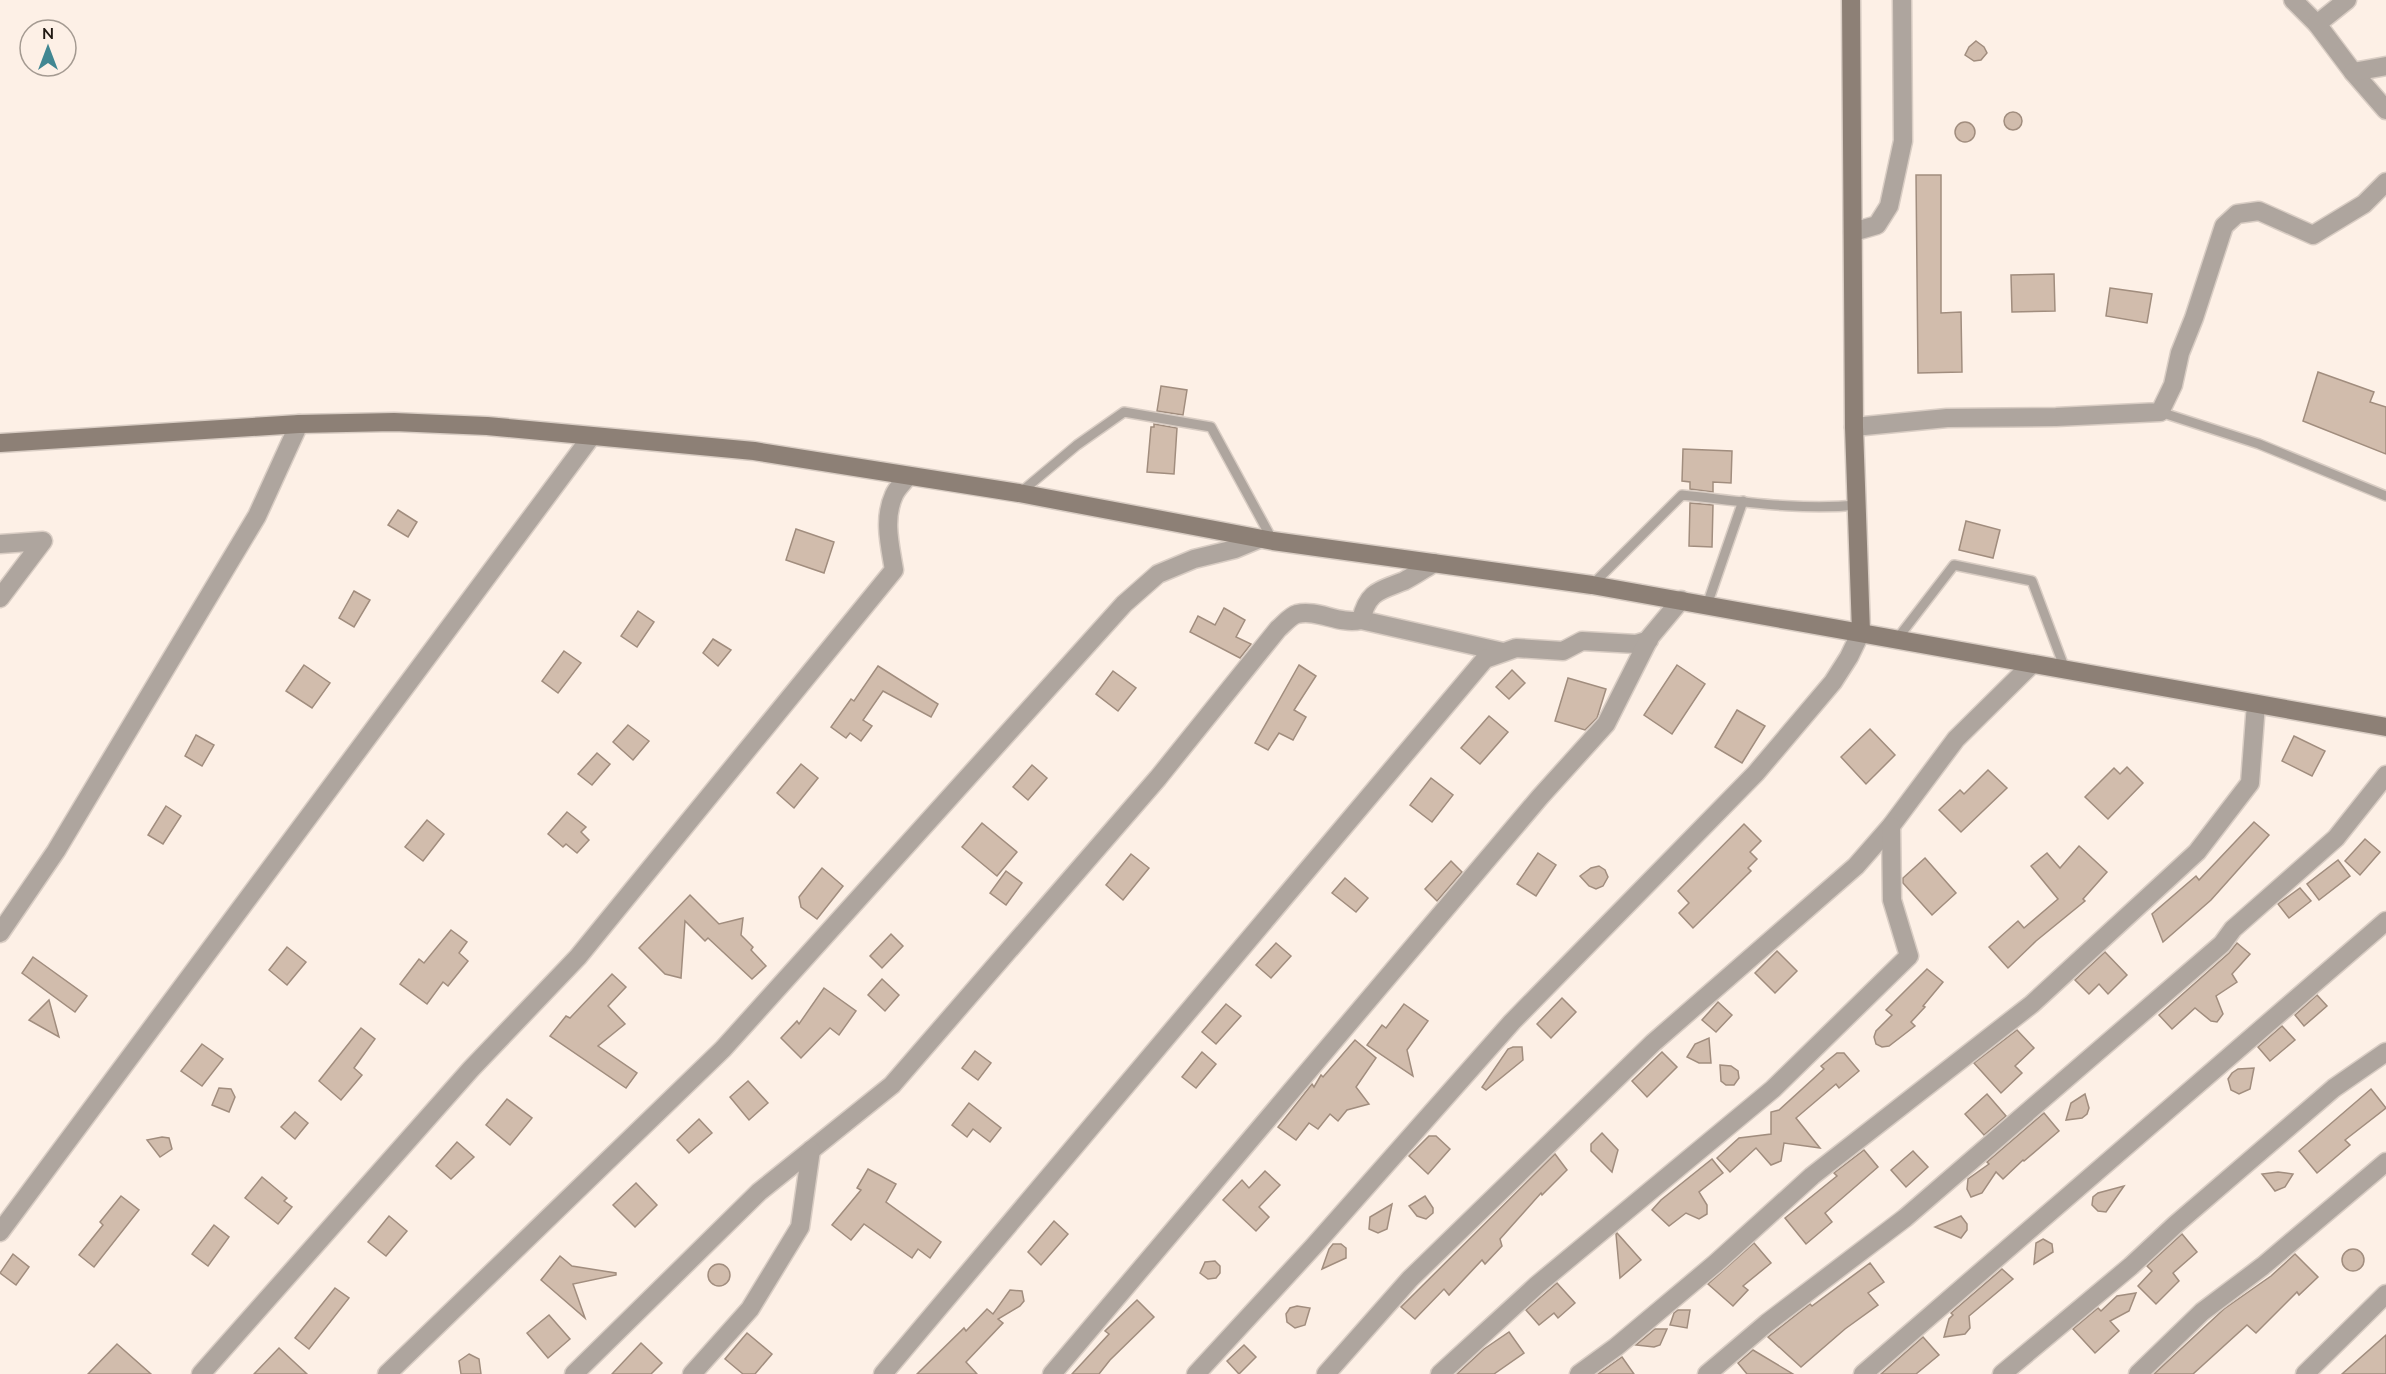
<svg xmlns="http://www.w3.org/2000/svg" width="2386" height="1374" font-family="Mulish,sans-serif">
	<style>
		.building { fill: #d1bcac; stroke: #a18d7e; stroke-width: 1.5 }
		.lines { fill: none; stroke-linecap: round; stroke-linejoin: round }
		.lane-casing { stroke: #d9cdc4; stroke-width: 12 }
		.street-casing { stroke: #d9cdc4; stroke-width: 21 }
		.secondary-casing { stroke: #d9cdc4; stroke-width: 21 }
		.lane { stroke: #aea59e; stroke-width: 9 }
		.street { stroke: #aea59e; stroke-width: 18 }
		.secondary { stroke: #8d8076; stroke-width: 18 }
	</style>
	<rect width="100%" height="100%" fill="#fdf0e6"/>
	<g class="building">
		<polygon points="1976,41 1984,47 1987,53 1981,60 1974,61 1965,55 1969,47"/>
		<circle cx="2013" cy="121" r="9"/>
		<circle cx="1965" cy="132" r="10"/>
		<polygon points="1916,175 1941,175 1941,313 1961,312 1962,372 1918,373"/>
		<polygon points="2054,274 2055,311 2012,312 2011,275"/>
		<polygon points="2110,288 2152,294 2147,323 2106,316"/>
		<polygon points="2318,372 2374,392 2370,402 2386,407 2386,454 2303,421"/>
		<polygon points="1161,386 1187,390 1183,415 1157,411"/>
		<polygon points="1154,424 1177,428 1174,474 1147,472 1151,427 1154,427"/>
		<polygon points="1683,449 1732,451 1731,483 1713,482 1713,492 1690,489 1690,482 1682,481"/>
		<polygon points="1690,503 1713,505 1712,547 1689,546"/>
		<polygon points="398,510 417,522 408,537 388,525"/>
		<polygon points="1966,521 2000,530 1993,558 1959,550"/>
		<polygon points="796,529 834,542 824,573 786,560"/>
		<polygon points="354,591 370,600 354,627 339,618"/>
		<polygon points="1224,608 1245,620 1236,637 1251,644 1240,658 1190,632 1198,616 1215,625"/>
		<polygon points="638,611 654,622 637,647 621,636"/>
		<polygon points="713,639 731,650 718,666 703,653"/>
		<polygon points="564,651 581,663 558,693 542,681"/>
		<polygon points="304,665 330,683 312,708 286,691"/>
		<polygon points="1299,665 1316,676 1294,710 1306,717 1293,740 1279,733 1268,750 1255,743"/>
		<polygon points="1677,665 1705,684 1672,734 1644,715"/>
		<polygon points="878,666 938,704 931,717 883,691 863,720 872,726 861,741 850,733 846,738 831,727 851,699 854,701"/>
		<polygon points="1512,670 1525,683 1509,699 1496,687"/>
		<polygon points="1113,671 1136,688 1118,711 1096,694"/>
		<polygon points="1568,678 1606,689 1597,718 1585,730 1555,721"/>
		<polygon points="1737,710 1765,726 1742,763 1715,747"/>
		<polygon points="1489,716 1508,732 1480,764 1461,748"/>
		<polygon points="628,725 649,741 633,760 613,742"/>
		<polygon points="1870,729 1895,755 1866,784 1841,757"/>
		<polygon points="196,735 214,745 202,766 185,756"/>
		<polygon points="2294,736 2325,751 2312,776 2282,761"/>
		<polygon points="597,753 610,764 592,785 578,774"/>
		<polygon points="801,764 818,778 794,808 777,793"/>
		<polygon points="1032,765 1047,778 1028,800 1013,787"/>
		<polygon points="2127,767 2143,783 2108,819 2085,797 2114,768 2120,774"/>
		<polygon points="1988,770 2007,788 1961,832 1939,810 1960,790 1964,794"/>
		<polygon points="1431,778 1453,795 1432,822 1410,805"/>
		<polygon points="166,806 181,816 163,844 148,835"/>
		<polygon points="567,812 586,827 581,832 589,840 577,853 566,844 563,847 548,834"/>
		<polygon points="427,820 444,834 423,861 405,847"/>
		<polygon points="2254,822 2269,835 2211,900 2163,942 2152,914 2196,876 2199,880"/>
		<polygon points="982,823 1017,852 997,876 962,847"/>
		<polygon points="1744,824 1761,841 1750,852 1757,859 1748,868 1751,871 1693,928 1679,913 1689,903 1678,891"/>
		<polygon points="2365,839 2380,852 2360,875 2345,861"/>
		<polygon points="2079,846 2107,872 2083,899 2085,901 2036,941 2008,968 1989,947 2018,921 2024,928 2058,899 2031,866 2047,853 2060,868"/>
		<polygon points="1538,853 1556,865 1536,896 1517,884"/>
		<polygon points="1131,854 1149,868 1123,900 1106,885"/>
		<polygon points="1925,858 1956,893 1932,915 1903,883 1903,878"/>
		<polygon points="2338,860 2350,876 2319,900 2307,884"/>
		<polygon points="1451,861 1462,872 1437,901 1425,889"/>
		<polygon points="1599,866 1605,870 1608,877 1603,886 1596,889 1589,886 1580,876 1591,868"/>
		<polygon points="822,868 843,886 817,919 801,907 799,897"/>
		<polygon points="1006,871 1022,883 1006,905 990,893"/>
		<polygon points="1345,878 1368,898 1356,912 1332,893"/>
		<polygon points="2300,888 2311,901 2289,918 2278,904"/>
		<polygon points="690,895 719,924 743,918 741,935 753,947 751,950 766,966 752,979 708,938 705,941 685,921 681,978 665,974 639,948"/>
		<polygon points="451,930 467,942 459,953 468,961 448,986 443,982 427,1004 400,984 419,959 424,963"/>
		<polygon points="891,934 903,946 882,968 870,956"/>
		<polygon points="1276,943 1291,956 1271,978 1256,965"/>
		<polygon points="2237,943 2250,954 2232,974 2237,982 2216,996 2223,1014 2217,1022 2211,1021 2195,1008 2172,1029 2159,1015 2229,953"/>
		<polygon points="287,947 306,962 287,985 269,970"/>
		<polygon points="1777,951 1797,971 1775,993 1755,973"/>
		<polygon points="2105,952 2127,975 2108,994 2099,984 2089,994 2075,980"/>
		<polygon points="33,957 87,996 75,1012 22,973"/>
		<polygon points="1927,969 1943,982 1923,1006 1925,1007 1911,1022 1915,1026 1889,1046 1882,1047 1876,1044 1874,1037 1876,1031 1892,1015 1886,1010"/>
		<polygon points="612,974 626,987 608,1006 625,1024 598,1046 637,1073 626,1088 550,1036 566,1016 570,1018"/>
		<polygon points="882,979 899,995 885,1011 868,995"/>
		<polygon points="824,988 856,1011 839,1035 830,1028 801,1058 781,1038 797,1021 799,1024"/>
		<polygon points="2317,995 2327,1006 2304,1026 2295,1015"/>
		<polygon points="1562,998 1576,1012 1551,1038 1537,1024"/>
		<polygon points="49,1000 59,1037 29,1020"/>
		<polygon points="1718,1002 1732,1015 1716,1032 1702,1020"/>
		<polygon points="1226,1004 1241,1016 1216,1044 1202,1032"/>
		<polygon points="1404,1004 1428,1021 1407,1050 1413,1076 1367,1045 1382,1025 1386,1028"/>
		<polygon points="2282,1026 2295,1040 2270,1061 2258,1047"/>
		<polygon points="361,1028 375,1039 354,1068 362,1075 341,1100 319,1081"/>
		<polygon points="2017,1030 2034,1048 2015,1066 2022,1073 2001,1093 1974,1063"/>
		<polygon points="1709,1038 1711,1063 1699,1063 1687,1057 1695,1044"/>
		<polygon points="1355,1040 1376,1058 1356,1087 1369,1104 1347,1110 1338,1121 1330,1114 1318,1129 1309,1123 1296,1140 1278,1127 1312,1084 1314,1087 1321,1075 1323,1077"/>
		<polygon points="202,1044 223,1059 202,1086 181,1071"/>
		<polygon points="1513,1047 1522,1047 1523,1060 1486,1090 1482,1087 1508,1049"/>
		<polygon points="975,1051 991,1063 978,1080 962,1068"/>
		<polygon points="1202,1052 1216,1064 1196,1088 1182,1077"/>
		<polygon points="1662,1052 1677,1067 1647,1097 1632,1081"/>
		<polygon points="1837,1053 1844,1053 1859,1071 1839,1088 1836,1084 1796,1118 1820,1148 1784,1143 1781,1161 1771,1165 1756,1148 1730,1172 1717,1158 1739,1138 1771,1134 1771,1112 1779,1110 1824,1069 1821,1066"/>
		<polygon points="1720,1065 1731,1066 1738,1071 1739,1078 1734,1085 1726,1085 1721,1081"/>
		<polygon points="2254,1068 2250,1089 2239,1094 2231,1090 2228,1079 2232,1073 2238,1069"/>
		<polygon points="748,1081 768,1103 749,1120 730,1097"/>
		<polygon points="219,1088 231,1089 235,1097 229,1112 212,1105"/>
		<polygon points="2371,1089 2386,1108 2345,1140 2350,1145 2317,1173 2299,1151"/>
		<polygon points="1987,1094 2006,1116 1984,1135 1965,1114"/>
		<polygon points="2085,1094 2089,1108 2087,1114 2082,1118 2066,1120 2071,1103"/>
		<polygon points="507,1099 532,1118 510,1145 486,1125"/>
		<polygon points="969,1103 1001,1128 990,1142 973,1129 967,1137 952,1125"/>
		<polygon points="295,1112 308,1123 295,1139 281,1127"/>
		<polygon points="2044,1113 2059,1131 2024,1161 2023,1160 2003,1179 1996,1172 1982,1193 1971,1197 1967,1189 1968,1179 1989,1164 1987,1162"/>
		<polygon points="699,1119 712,1133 689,1153 677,1140"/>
		<polygon points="1602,1133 1618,1150 1612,1172 1591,1151 1591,1144"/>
		<polygon points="1429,1136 1436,1136 1450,1149 1428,1174 1409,1156"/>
		<polygon points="162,1137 169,1138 172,1149 160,1157 147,1140"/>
		<polygon points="457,1142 474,1157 451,1179 436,1166"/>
		<polygon points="1864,1150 1878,1167 1825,1213 1832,1222 1806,1244 1785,1218 1837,1176 1834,1173"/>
		<polygon points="1913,1151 1928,1167 1906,1187 1891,1170"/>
		<polygon points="1555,1154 1567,1170 1542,1195 1541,1193 1500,1239 1502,1246 1485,1264 1482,1260 1449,1295 1444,1289 1415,1319 1401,1307"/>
		<polygon points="1712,1159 1723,1173 1699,1192 1707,1205 1707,1214 1699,1219 1686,1213 1669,1226 1652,1210 1661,1200"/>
		<polygon points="868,1169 896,1184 886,1202 941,1242 930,1258 918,1249 912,1258 864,1224 851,1240 832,1225 861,1190 857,1188"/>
		<polygon points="1265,1171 1280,1185 1259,1207 1269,1217 1256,1231 1223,1200 1242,1180 1249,1188"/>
		<polygon points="2278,1172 2293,1174 2285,1187 2275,1191 2262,1174"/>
		<polygon points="262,1177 287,1198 284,1201 292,1207 278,1224 245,1198"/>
		<polygon points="636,1183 657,1205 635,1227 613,1205"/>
		<polygon points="2124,1186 2106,1212 2098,1211 2092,1205 2093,1197 2098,1193"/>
		<polygon points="121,1196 139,1210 94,1267 79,1255 103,1225 100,1222"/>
		<polygon points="1425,1196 1433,1208 1433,1213 1426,1219 1417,1216 1409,1206"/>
		<polygon points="1392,1204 1387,1229 1378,1233 1369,1229 1370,1217"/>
		<polygon points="389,1216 407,1231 386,1256 368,1242"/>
		<polygon points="1961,1216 1967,1224 1967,1230 1961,1238 1935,1227"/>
		<polygon points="1054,1221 1068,1234 1041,1265 1028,1252"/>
		<polygon points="214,1225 229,1237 208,1266 192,1254"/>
		<polygon points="1617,1233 1641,1260 1620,1278 1616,1234"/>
		<polygon points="2182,1234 2197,1252 2173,1273 2179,1281 2156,1304 2138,1286 2152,1271 2147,1266"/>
		<polygon points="2043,1239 2052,1244 2053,1252 2034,1264 2036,1243"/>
		<polygon points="1754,1243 1771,1263 1743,1286 1748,1290 1733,1306 1708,1284"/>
		<polygon points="1333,1244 1341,1244 1346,1248 1346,1258 1322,1269 1329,1249"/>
		<circle cx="2353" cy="1260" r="11"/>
		<polygon points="13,1254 29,1267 16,1285 0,1273"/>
		<polygon points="2295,1254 2318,1277 2299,1295 2297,1292 2256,1333 2247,1325 2193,1374 2154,1374 2224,1309 2271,1276"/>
		<polygon points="560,1256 572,1266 616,1273 616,1275 573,1284 585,1318 541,1280"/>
		<polygon points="1215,1261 1220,1266 1220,1273 1216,1278 1208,1279 1200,1273 1205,1262"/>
		<polygon points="1870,1263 1884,1282 1868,1293 1878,1305 1845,1329 1801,1367 1768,1337 1810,1304 1812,1306"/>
		<circle cx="719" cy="1275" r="11"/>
		<polygon points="2002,1269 2013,1279 1969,1316 1970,1328 1965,1334 1944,1337 1949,1319 1953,1315 1951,1313"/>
		<polygon points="1557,1283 1575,1303 1558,1318 1554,1313 1539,1325 1526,1310"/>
		<polygon points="335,1288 349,1298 309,1349 295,1338"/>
		<polygon points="1010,1290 1022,1291 1024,1301 1020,1306 998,1319 1003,1323 966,1362 977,1374 917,1374 964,1328 966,1331 987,1309 993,1314"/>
		<polygon points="2136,1293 2129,1311 2110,1321 2119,1331 2095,1353 2073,1329 2098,1308 2101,1311 2117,1296"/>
		<polygon points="1137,1300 1154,1317 1110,1360 1099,1374 1072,1374 1109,1334 1105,1331"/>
		<polygon points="1297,1306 1310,1308 1305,1325 1295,1328 1287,1322 1286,1314 1290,1308"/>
		<polygon points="1678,1310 1690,1310 1687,1328 1670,1325 1674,1313"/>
		<polygon points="549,1315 570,1339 548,1358 527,1333"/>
		<polygon points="1655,1329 1667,1329 1660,1345 1654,1347 1636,1345"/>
		<polygon points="1509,1332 1524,1353 1494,1374 1457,1374 1484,1349"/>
		<polygon points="747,1333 772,1354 755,1374 743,1374 725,1359"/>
		<polygon points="2386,1335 2386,1374 2342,1374"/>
		<polygon points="1923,1337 1939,1355 1916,1374 1881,1374"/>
		<polygon points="641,1343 662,1363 651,1374 612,1374"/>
		<polygon points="117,1344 151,1374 88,1374"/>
		<polygon points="1244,1345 1256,1357 1239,1374 1227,1361"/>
		<polygon points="279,1348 307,1374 254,1374"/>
		<polygon points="1753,1350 1793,1374 1747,1374 1738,1363"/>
		<polygon points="469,1354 479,1359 481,1374 461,1374 459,1361"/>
		<polygon points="1622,1357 1634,1374 1598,1374"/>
	</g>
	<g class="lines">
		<g class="lane-casing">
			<g id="lane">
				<polyline points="2160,412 2259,444 2386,496"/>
				<polyline points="1021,492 1077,445 1124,412 1211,427 1273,541"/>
				<path d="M1592 585 1682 495C1740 501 1799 511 1857 505"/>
				<polyline points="1707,605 1743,501"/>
				<polyline points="1897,639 1954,565 2032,581 2065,669"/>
			</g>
		</g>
		<g class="street-casing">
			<g id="street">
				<polyline points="2293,0 2317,24"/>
				<polyline points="2347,0 2317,24 2353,72 2386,110"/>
				<polyline points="2353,72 2386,66"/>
				<polyline points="1853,232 1877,225 1889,206 1903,141 1902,0"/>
				<polyline points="1854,427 1947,418 2056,417 2160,412 2173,385 2180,353 2194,318 2224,226 2237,214 2259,211 2313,235 2364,204 2386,182"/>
				<polyline points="0,544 43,541 0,598"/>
				<polyline points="1361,620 1503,652"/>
				<polyline points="0,933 56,851 257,516 299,424"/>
				<polyline points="0,1232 591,437"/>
				<path d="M201 1374 471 1069 578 957 894 570C890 545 883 519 894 495 897 488 904 482 908 476"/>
				<polyline points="387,1374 723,1049 1124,604 1158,574 1194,559 1235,549 1259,539"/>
				<path d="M574 1374 759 1192 892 1085 1158 778 1278 629C1284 624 1290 616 1297 614 1318 609 1339 625 1361 620 1368 591 1379 591 1404 581 1414 576 1424 569 1434 563"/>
				<polyline points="692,1374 750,1309 800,1227 811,1150"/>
				<polyline points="883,1374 1485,659 1516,648 1563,651 1582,641 1636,644 1649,640"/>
				<polyline points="1052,1374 1540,797 1606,724 1650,637 1681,600"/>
				<polyline points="1196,1374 1313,1247 1512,1022 1756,773 1833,682 1849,657 1861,632"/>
				<polyline points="1326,1374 1410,1279 1653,1043 1856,866 1891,826 1956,739 2032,664"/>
				<polyline points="1440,1374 1537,1285 1773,1089 1909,956 1892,900 1891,826"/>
				<polyline points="1579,1374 1616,1347 1716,1263 1812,1176 2032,1004 2197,852 2250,783 2256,704"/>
				<polyline points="1707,1374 1767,1323 1905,1218 2222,944 2233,929 2336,838 2386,775"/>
				<polyline points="1863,1374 2386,921"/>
				<polyline points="2002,1374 2131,1266 2175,1225 2334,1088 2386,1052"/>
				<polyline points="2138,1374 2202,1312 2263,1266 2386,1162"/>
				<polyline points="2305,1374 2386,1294"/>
			</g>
		</g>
		<g class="secondary-casing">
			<g id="secondary">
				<polyline points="1851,0 1854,427 1861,632"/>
				<polyline points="0,443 299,424 394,422 487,426 754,451 1019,493 1273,541 1592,585 2386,727"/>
			</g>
		</g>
		<use href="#lane" class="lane"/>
		<use href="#street" class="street"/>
		<use href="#secondary" class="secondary"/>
	</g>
	<g transform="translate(48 48)"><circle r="28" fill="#fdf0e6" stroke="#a49a91" stroke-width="1.5"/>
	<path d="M0-4.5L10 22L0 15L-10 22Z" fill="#418792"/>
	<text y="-9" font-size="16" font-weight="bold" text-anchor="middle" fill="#1f1812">N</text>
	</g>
</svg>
